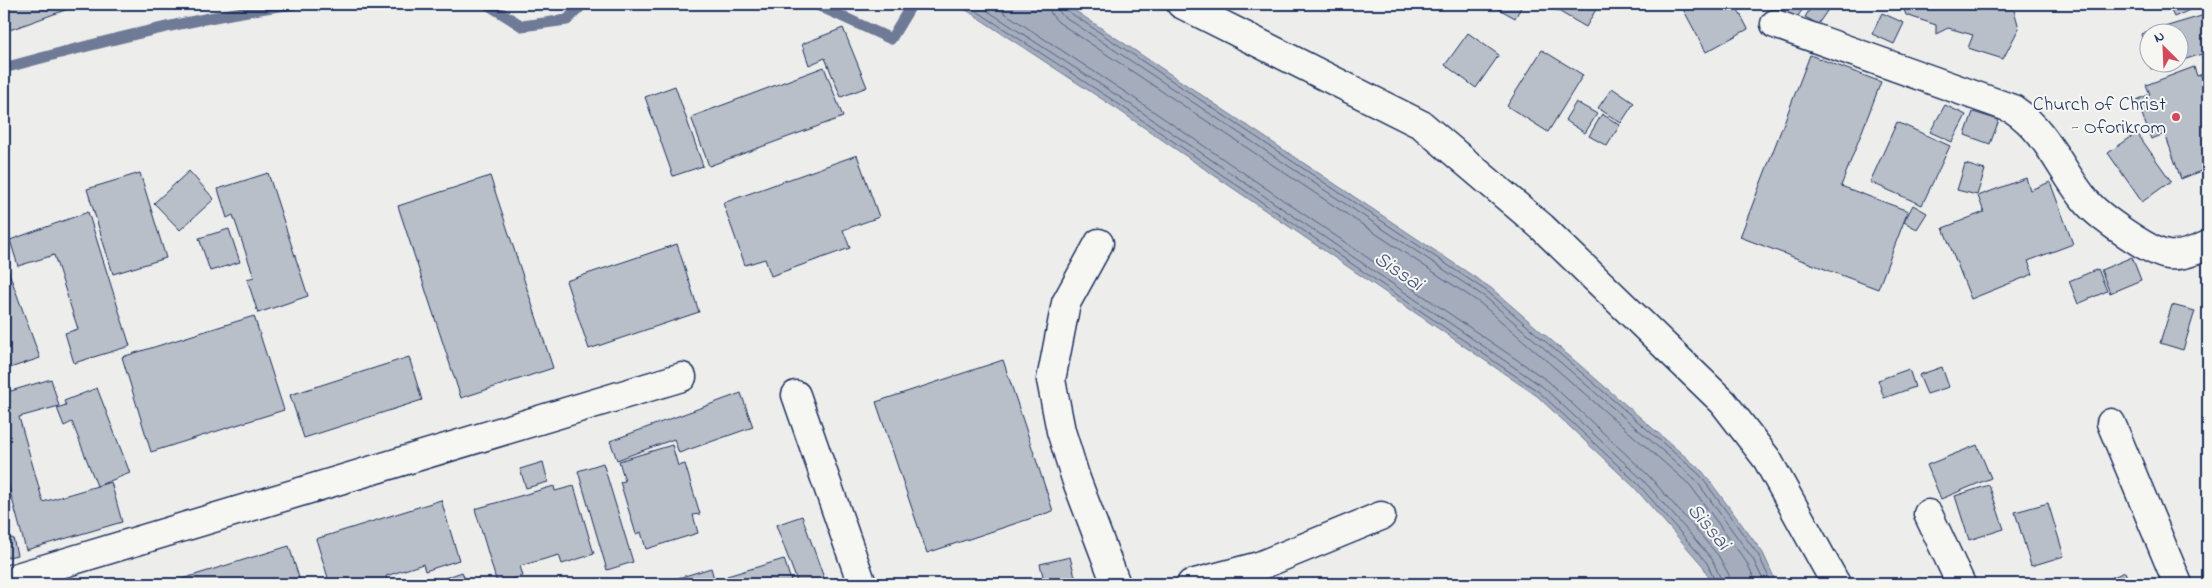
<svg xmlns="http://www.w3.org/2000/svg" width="2212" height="588" font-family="'Indie Flower',sans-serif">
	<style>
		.water { fill: #a5acbc; stroke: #6e7a96 }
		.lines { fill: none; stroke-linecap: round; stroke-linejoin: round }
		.shore { stroke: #526184; stroke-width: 1 }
		.stream { stroke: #6e7a96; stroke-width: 11 }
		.building { fill: #b9bfc8; stroke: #1b2f5e }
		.minor-casing { stroke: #1b2f5e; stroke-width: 31 }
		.minor { stroke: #f6f6f2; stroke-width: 28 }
		.poi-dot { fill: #d1495b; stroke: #f6f6f2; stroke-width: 2 }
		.labels { text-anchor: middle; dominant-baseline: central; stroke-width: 4; stroke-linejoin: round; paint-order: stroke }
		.poi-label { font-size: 20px; fill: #1b2f5e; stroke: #f6f6f2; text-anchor: end }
		.water-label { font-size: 21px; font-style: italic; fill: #44547a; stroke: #f6f6f2 }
	</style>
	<rect width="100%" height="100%" fill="#edeeec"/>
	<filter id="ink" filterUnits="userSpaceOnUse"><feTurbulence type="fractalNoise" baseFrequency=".02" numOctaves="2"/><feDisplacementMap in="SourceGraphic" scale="10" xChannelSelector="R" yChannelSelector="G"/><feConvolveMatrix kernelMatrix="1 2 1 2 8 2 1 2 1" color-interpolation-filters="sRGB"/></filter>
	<g filter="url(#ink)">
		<polygon class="water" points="957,4 1065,4 1491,288 1703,472 1763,553 1777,584 1712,584 1703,566 1634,487 1537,396 1117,109"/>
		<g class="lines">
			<g class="shore">
				<polyline points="966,4 1120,105 1539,392 1638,484 1707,563 1716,584"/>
				<polyline points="977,4 1124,100 1543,387 1643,480 1712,559 1723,584"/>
				<polyline points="991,4 1128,94 1548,381 1648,475 1718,555 1729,575 1730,584"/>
				<polyline points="1049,4 1051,14 1058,22 1480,303 1690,485 1747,563 1757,584"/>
				<polyline points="1057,4 1058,10 1062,15 1485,297 1695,479 1753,559 1765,584"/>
				<polyline points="1063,4 1066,10 1488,292 1700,475 1759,556 1772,584"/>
			</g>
			<g class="stream">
				<polyline points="487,4 522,26 567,20 583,4"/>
				<polyline points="815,4 891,39 912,4"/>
				<path d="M4 68C100 42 196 17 294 4"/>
			</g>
		</g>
		<g class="building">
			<polygon points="4,4 82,4 4,32"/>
			<polygon points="1490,4 1523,4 1515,18"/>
			<polygon points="1546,4 1599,4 1586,27"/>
			<polygon points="1688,4 1735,4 1748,29 1706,52 1682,7"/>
			<polygon points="1773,4 1806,4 1796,19"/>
			<polygon points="1813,4 1827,11 1818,24 1805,17"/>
			<polygon points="1902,4 2018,4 2014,10 2019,28 2003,59 1968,48 1973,35 1948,28 1936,34 1936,25 1906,15"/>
			<polygon points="2168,4 2203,4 2174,17"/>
			<polygon points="1882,13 1904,23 1894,44 1872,34"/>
			<polygon points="2208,14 2208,52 2180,61 2180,32 2150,32 2150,62 2173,62 2151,69 2141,34"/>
			<polygon points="843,28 867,87 841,97 825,58 809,65 802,44"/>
			<polygon points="1468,33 1499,55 1476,88 1445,65"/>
			<polygon points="1542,50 1583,75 1548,132 1507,106"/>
			<polygon points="1810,55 1881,82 1841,186 1908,211 1878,289 1740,237"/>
			<polygon points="824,67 843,117 709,166 691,117"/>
			<polygon points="2194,67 2197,76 2208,72 2208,168 2181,179 2165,134 2151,139 2137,100 2150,94 2146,85"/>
			<polygon points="675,86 703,166 673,176 645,97"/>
			<polygon points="1612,88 1634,103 1621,123 1598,108"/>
			<polygon points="1576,102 1597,114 1585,133 1565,120"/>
			<polygon points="1945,105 1966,115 1952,142 1930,132"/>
			<polygon points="1973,112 1999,120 1990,144 1965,135"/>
			<polygon points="1602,114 1620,125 1607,146 1589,136"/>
			<polygon points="1897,122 1950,146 1922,205 1870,182"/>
			<polygon points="2137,133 2171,181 2142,202 2108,153"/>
			<polygon points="857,155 879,217 843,230 850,248 771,276 765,259 745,265 723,203"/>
			<polygon points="1965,164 1985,170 1977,195 1957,190"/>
			<polygon points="189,171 214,199 180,230 154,203"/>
			<polygon points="140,173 166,258 113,274 87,189"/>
			<polygon points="268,173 308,296 258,313 247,279 254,277 233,215 227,218 218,189"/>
			<polygon points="490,176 553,368 461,398 398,206"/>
			<polygon points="2026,178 2030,190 2050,182 2073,244 2028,261 2033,274 1971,299 1943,228 1984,212 1978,196"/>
			<polygon points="1913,205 1927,213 1917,229 1904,222"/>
			<polygon points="88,212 130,346 74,363 65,333 78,329 54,255 18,266 10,240"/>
			<polygon points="229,229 240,262 210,271 199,238"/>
			<polygon points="677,244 699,312 589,349 566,281"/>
			<polygon points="2132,257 2141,280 2110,293 2101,270"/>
			<polygon points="4,259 40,358 4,370"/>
			<polygon points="2098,269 2107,291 2078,304 2069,281"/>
			<polygon points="2172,305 2195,311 2183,350 2160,343"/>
			<polygon points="254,316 284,410 151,452 122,357"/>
			<polygon points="409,357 422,400 304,438 290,395"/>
			<polygon points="1003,360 1053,511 927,553 876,402"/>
			<polygon points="1942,367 1949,387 1927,394 1919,375"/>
			<polygon points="1909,369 1915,387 1884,398 1878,380"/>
			<polygon points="51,379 59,406 19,417 43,502 111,482 122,522 26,550 4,469 4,393"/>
			<polygon points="97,388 130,473 97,486 72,422 64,426 57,408 66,405 64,401"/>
			<polygon points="741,393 753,427 679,453 674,439 617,460 610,441"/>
			<polygon points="672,445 678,466 685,464 700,514 693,515 698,533 646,549 641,532 636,534 620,482 625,481 619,461"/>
			<polygon points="1977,445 1991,478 1941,499 1927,465"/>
			<polygon points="543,462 548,482 526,488 520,469"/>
			<polygon points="603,463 633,562 607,570 578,471"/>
			<polygon points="1989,485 2004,529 1969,540 1955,496"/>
			<polygon points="554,486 555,491 574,486 594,554 562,564 559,555 520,566 523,576 497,583 475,509"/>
			<polygon points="441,500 459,560 425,571 423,564 386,576 388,584 330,584 316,539"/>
			<polygon points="2048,503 2064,556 2031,566 2015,512"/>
			<polygon points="802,516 824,578 807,584 798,584 776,525"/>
			<polygon points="13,538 17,555 4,558 4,540"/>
			<polygon points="289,546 301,584 172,584 172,582"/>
			<polygon points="1070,557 1077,584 1045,584 1040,564"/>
			<polygon points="784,559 792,584 730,584 727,576"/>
			<polygon points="711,568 715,582 720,581 721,584 665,584 665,582"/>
			<polygon points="462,572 467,584 428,584"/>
			<polygon points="2125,572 2130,584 2096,584"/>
		</g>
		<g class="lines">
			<g class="minor-casing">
				<g id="minor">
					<polyline points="1181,4 1422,125 1542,227 1723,402 1767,459 1836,584"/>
					<path d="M1775 24 2013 109C2048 132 2060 170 2086 201 2098 216 2149 252 2168 255 2181 257 2197 250 2208 245"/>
					<polyline points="1099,243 1066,303 1051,380 1061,431 1076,479 1116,584"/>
					<polyline points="796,395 862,584"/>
					<polyline points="2111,423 2178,584"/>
					<polyline points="1928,514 1961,584"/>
					<polyline points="4,581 682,377"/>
					<polyline points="1191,584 1259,566 1381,516"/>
				</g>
			</g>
			<use href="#minor" class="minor"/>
		</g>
	</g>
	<circle class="poi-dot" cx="2176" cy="117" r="5"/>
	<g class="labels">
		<g class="poi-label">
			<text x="2166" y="105">Church of Christ<tspan x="2166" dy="23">- Oforikrom</tspan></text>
		</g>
		<g class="water-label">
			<text transform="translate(1398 272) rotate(34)">Sissai</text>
			<text transform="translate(1708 527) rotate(50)">Sissai</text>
		</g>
	</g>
	<rect width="2212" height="588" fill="none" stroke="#f6f6f2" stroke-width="20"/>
	<rect x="10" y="10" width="2192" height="568" fill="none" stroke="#1b2f5e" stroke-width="2" filter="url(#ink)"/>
	<g transform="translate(2164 48) rotate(336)"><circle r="24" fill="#f6f6f2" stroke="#9ea6b7"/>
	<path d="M0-4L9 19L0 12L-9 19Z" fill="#d1495b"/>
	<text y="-8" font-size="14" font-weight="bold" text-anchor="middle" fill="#1b2f5e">N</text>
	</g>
</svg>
